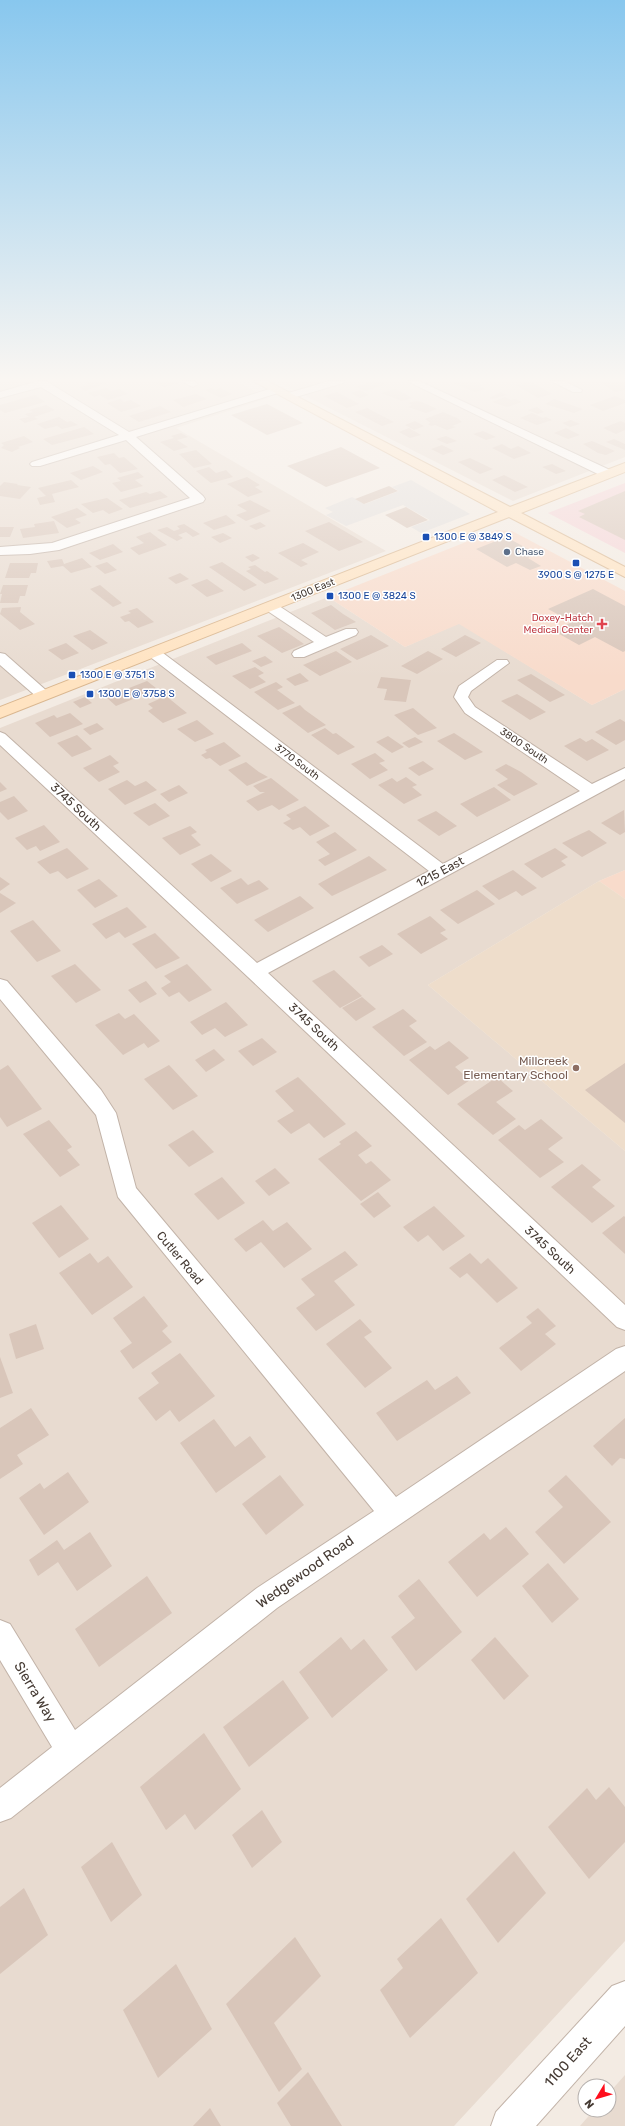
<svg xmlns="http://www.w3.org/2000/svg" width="625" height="2126" font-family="Rubik,sans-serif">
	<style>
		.residential { fill: #e8dbd0 }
		.commercial { fill: #f8dbcb }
		.education { fill: #eeddcb }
		.medical { fill: #f5d4d7 }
		.parking { fill: #e3dfdc }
		.building { fill: #d9c6ba }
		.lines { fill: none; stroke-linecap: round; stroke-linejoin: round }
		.minor-casing { stroke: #c2b3a8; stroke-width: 2 }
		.tertiary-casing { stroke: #c2b3a8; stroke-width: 2 }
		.secondary-casing { stroke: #dab790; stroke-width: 2 }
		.minor { fill: #fff; fill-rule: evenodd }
		.tertiary { fill: #fff; fill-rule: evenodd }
		.secondary { fill: #ffe3c1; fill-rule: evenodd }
		.transit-dot { fill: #1a4fb4; stroke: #fff; stroke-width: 1.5 }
		.service-dot { fill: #5c6f8a; stroke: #fff; stroke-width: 1.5 }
		.health-dot { fill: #e0444e; stroke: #fff; stroke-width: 1.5 }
		.education-dot { fill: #8d6e63; stroke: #fff; stroke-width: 1.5 }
		.labels { text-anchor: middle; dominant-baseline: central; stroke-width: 3; stroke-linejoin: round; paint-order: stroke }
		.far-transit-label { font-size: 10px; fill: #164399; stroke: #fff; text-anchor: start }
		.far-service-label { font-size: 10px; fill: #4e5e75; stroke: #fff; text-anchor: start }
		.far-street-label { font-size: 10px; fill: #453a33; stroke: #fff }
		.far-health-label { font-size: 10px; fill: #be3a42; stroke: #fff; text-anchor: end }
		.street-label { font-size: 12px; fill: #453a33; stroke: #fff }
		.education-label { font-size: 12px; fill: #785e54; stroke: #fff; text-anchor: end }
		.near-street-label { font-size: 14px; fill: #453a33; stroke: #fff }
	</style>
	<rect width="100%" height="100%" fill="#f3ebe3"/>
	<g class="residential">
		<polygon points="0,381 236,381 268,398 176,428 386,551 0,700"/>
		<polygon points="276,381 625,381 625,457 513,501"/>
		<polygon points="328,597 405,647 459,623 592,705 625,689 625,870 599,881 428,985 625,1151 625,1941 454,2126 0,2126 0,728"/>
		<polygon points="625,2075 625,2126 580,2126 594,2110 609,2110 609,2093"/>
	</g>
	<g class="commercial">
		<polygon points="496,530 512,531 625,591 625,689 592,705 459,624 405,647 328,597"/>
		<polygon points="625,870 625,899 599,881"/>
	</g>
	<polygon class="education" points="599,881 625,899 625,1151 428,985"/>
	<polygon class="medical" points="625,483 625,553 548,513"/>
	<polygon class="parking" points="411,480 470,514 421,533 411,527 430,520 403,505 346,526 326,515 333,512 325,508 352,497 365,504 399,491 392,487"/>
	<g class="building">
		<polygon points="82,381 102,381 106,383 85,391 79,387 89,385"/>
		<polygon points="151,381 175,381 179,383 164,387"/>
		<polygon points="373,381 379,381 386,384 365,391 356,387"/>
		<polygon points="460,381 477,381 480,382 477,383 483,385 480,386 485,389 475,392 453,383"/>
		<polygon points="530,381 552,394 538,398 516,385"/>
		<polygon points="599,381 625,382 625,390 615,392"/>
		<polygon points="106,388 111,391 119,389 128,394 108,400 100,395 94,397 88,393"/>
		<polygon points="211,388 215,390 220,388 232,394 221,398 205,390"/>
		<polygon points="395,389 406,394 405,394 412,398 402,401 381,393"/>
		<polygon points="360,390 369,395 360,398 351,393"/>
		<polygon points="337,392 359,404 347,408 324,396"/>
		<polygon points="501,392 507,395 493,399 489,398"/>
		<polygon points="196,394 207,399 183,407 173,400"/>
		<polygon points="35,395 45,402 5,413 0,410 0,405"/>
		<polygon points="615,396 625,400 625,403 603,411 590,405"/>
		<polygon points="505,397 511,400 515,399 522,402 507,407 492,402"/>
		<polygon points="120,399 124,402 131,400 141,406 121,412 107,403"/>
		<polygon points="554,399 583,409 574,413 545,404"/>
		<polygon points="416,401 422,402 437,409 426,413 408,407 412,405 408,403"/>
		<polygon points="267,404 303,423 267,435 231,415"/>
		<polygon points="46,405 55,410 34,417 38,419 25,423 19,419 29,417 25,414 33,412 29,410"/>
		<polygon points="160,406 171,412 139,422 129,416"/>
		<polygon points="537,407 544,412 538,414 528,410"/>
		<polygon points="367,408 394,422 382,426 355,412"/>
		<polygon points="443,412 457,418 462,422 452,426 456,427 447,430 435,425 431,426 428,424 431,423 425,419"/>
		<polygon points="532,413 543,418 546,417 552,420 537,425 520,418"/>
		<polygon points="59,417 67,422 71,421 78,425 62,429 57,426 45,429 37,424"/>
		<polygon points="571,420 580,424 570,427 562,423"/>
		<polygon points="415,421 424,426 414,430 405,425"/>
		<polygon points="621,421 625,423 625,430 616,434 603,428"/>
		<polygon points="84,427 94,434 52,445 43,439"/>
		<polygon points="409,428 421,435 410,438 399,432"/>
		<polygon points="566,428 580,435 568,439 554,433"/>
		<polygon points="483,431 496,437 486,440 473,434"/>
		<polygon points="181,433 188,437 177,440 188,447 174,451 160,442 174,438 171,436"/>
		<polygon points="24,436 33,442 18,447 20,448 12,452 1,448 4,445 1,443"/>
		<polygon points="446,436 457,441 447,444 436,439"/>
		<polygon points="614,439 625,444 625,450 606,442"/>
		<polygon points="592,441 615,451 606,455 598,453 583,444"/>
		<polygon points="502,444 511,449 518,446 531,453 514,459 492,448"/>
		<polygon points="442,445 454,451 443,455 431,449"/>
		<polygon points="341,447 380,468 326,487 287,466"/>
		<polygon points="196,450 212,464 194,468 179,454"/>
		<polygon points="114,453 119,458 124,457 138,469 120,473 110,464 105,465 97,457"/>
		<polygon points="470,458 493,469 480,474 458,462"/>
		<polygon points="552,464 566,471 556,474 542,467"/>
		<polygon points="93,466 103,472 81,480 70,473"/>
		<polygon points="209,467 216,473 226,470 233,477 211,483 196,471"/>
		<polygon points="138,472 144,477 135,480 143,486 121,492 112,483 121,481 117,478"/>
		<polygon points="504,475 528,487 515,492 492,480"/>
		<polygon points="247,477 260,485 255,487 263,492 248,497 227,484"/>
		<polygon points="71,480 79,487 52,494 55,502 40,505 37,498 46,496 38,488"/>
		<polygon points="4,482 18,484 17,485 31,487 20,499 0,496 0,486"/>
		<polygon points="389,486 398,491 364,504 355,499"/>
		<polygon points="160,491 168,497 130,508 119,500 146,492 150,494"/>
		<polygon points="625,491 625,540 579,517 585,514 578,511"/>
		<polygon points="107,498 123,509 109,514 103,510 93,513 81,504"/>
		<polygon points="250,500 271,511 246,521 236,515 247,511 237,505"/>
		<polygon points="406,507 428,520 407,528 385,515"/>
		<polygon points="77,508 87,515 75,519 81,523 67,528 51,517"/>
		<polygon points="226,515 236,523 214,530 203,523"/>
		<polygon points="54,521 59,533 23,538 20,529 35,527 34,524"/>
		<polygon points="260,522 266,526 256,530 249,526"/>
		<polygon points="329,522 363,542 339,551 305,531"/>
		<polygon points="184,524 200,534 193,537 186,532 178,535 183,538 177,541 157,530 167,527 174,531 180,529 177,526"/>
		<polygon points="0,527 14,527 10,537 0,537"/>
		<polygon points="150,532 167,545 139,555 130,548 144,543 136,537"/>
		<polygon points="223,533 232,538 220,543 211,537"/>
		<polygon points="506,537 537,554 528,558 541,566 530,570 516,563 507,567 476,549"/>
		<polygon points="303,543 319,552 301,560 308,564 301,567 278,553"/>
		<polygon points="113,544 123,552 100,560 89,553"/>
		<polygon points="253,554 260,558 252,562 245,557"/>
		<polygon points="82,558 92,567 71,573 63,566 51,568 47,561 62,559 64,564"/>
		<polygon points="107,562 117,570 105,574 95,566"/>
		<polygon points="222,562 257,585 244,591 209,567"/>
		<polygon points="10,563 38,563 36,573 31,573 29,578 5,578"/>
		<polygon points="255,565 265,572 267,571 279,579 265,584 246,571 251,569 248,567"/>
		<polygon points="180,573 189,579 176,584 168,578"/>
		<polygon points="207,579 224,591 207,597 191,585"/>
		<polygon points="3,585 28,585 25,596 20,596 18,603 0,603 2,594 0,594"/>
		<polygon points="100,585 122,603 113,607 90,589"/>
		<polygon points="593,589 625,606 625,651 623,652 595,637 579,645 554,631 572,622 548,609"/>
		<polygon points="331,605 343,614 356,622 335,630 311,613"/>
		<polygon points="21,607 20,612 35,624 20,630 0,614 2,608"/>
		<polygon points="137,608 154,622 138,628 129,621 125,622 120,617 131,613 128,611"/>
		<polygon points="279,627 291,635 304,644 282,653 257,636"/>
		<polygon points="90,630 108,643 92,650 73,636"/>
		<polygon points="371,635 389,646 357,660 340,649"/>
		<polygon points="465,635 481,643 456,657 441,649"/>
		<polygon points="66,643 79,653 62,660 48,650"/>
		<polygon points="242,643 252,651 216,665 206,657"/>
		<polygon points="336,651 352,662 320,676 303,665"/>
		<polygon points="428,651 443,659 417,674 401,666"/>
		<polygon points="265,656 273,662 261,667 252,661"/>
		<polygon points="255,667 264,673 258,676 266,682 250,689 232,676"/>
		<polygon points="300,673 309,681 295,686 286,679"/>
		<polygon points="531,674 565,695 550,702 517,680"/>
		<polygon points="381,677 411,680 406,702 384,700 387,689 377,688"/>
		<polygon points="147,681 161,692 147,698 143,695 116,706 106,697"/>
		<polygon points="276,682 283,687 277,690 295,703 278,710 254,692"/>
		<polygon points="517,694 532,703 546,712 530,720 501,701"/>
		<polygon points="166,696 187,713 163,723 148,711 153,708 148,704"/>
		<polygon points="85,697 92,703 80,708 73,702"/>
		<polygon points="300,705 305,710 326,725 308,733 282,713"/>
		<polygon points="413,708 437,728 418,735 394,715"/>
		<polygon points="70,713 83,724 50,737 35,723 54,715 57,718"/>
		<polygon points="620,719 625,722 625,740 616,745 595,732"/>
		<polygon points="197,720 214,734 195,742 177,729"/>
		<polygon points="97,723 104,729 90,735 83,729"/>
		<polygon points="325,728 333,734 336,733 355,747 338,755 311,735"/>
		<polygon points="454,733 468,742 483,752 465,760 437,741"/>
		<polygon points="77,735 92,749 72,757 57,743"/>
		<polygon points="388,736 404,747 392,753 376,742"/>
		<polygon points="415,737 423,742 409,748 402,743"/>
		<polygon points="580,738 586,742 592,739 609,750 587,761 564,746"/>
		<polygon points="224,742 241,756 220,766 210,758 206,759 201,755 207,752 205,750"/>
		<polygon points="375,753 385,761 379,763 388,770 370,779 351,764"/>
		<polygon points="110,755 119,763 113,766 120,772 99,782 83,768"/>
		<polygon points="423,761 434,769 419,776 408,768"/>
		<polygon points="246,762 259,772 268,777 247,786 228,770"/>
		<polygon points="506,764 521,772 538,784 514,796 497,785 508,779 495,770"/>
		<polygon points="406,777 417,785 412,787 422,795 404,804 378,785 392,778 397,782"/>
		<polygon points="271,778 299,800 279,810 272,805 258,811 246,801 265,792 260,792 253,786"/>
		<polygon points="127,780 135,786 146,781 157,790 125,805 108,789"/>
		<polygon points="0,782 7,789 0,792"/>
		<polygon points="179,785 188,793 169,802 160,794"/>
		<polygon points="494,787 511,800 477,817 460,804"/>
		<polygon points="14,796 28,811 8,820 0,812 0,802"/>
		<polygon points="155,803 170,816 149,826 133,813"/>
		<polygon points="305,806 330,826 310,836 300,827 293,830 283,823 291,819 286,815"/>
		<polygon points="624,810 625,832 620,835 601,823"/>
		<polygon points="436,811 457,826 439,836 417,820"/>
		<polygon points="44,825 60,842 40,851 36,846 27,850 15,838"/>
		<polygon points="190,826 197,832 191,835 201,845 180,855 162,838"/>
		<polygon points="589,830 607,843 582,857 562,843"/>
		<polygon points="335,832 357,850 325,866 318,860 330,854 316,842"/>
		<polygon points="67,848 89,869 67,879 58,871 50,874 37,862"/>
		<polygon points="555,848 568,857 561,861 566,865 542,878 524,864"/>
		<polygon points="211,854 232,871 211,882 191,864"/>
		<polygon points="369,856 387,870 332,896 318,884"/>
		<polygon points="513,870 537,888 522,896 516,891 499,900 482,886"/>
		<polygon points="0,877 10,884 0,891"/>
		<polygon points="241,878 248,885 259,880 269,889 237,904 220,888"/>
		<polygon points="99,879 118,896 95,908 77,890"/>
		<polygon points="477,890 495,904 458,924 440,910"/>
		<polygon points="0,893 16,903 0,913"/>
		<polygon points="300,896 314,908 268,932 254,920"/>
		<polygon points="127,907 147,927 125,938 119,932 106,939 92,924"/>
		<polygon points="430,916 446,930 440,933 448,939 421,954 397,934"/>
		<polygon points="33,920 61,951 37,962 10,931"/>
		<polygon points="155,933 180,958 156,969 132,944"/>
		<polygon points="382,945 393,954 369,967 359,957"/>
		<polygon points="75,964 101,990 76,1003 51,976"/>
		<polygon points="187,964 212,990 189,1002 179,992 169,997 161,988 171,982 164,976"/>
		<polygon points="334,970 362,996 340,1008 312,981"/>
		<polygon points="146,981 157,994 140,1003 128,990"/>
		<polygon points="362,997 376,1009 356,1021 342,1008"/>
		<polygon points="226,1002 248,1025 225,1037 215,1028 202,1035 190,1022"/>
		<polygon points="403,1009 417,1021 409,1026 427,1042 404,1056 372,1027"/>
		<polygon points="119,1013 125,1019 134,1014 160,1041 148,1048 144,1043 123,1055 95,1025"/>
		<polygon points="262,1038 277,1052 253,1066 238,1051"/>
		<polygon points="449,1041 469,1058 455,1067 470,1080 448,1095 409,1060 430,1046 435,1050"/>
		<polygon points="214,1049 225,1060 206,1072 195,1060"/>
		<polygon points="625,1063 625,1123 585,1090"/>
		<polygon points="8,1065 42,1109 7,1127 0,1117 0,1070"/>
		<polygon points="169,1065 198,1096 173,1110 144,1079"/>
		<polygon points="298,1077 346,1124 324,1138 309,1123 291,1134 277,1121 294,1111 275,1091"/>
		<polygon points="497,1077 513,1091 496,1102 516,1119 493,1135 457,1104"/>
		<polygon points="541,1119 563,1138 548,1149 564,1162 540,1178 498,1140 519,1125 525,1130"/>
		<polygon points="49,1120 72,1147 67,1150 80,1165 60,1177 23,1134"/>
		<polygon points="193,1130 214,1152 189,1167 168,1145"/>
		<polygon points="356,1131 372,1146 358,1155 366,1164 371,1161 391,1180 361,1201 318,1159 341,1144 339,1142"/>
		<polygon points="582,1164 601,1180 592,1187 615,1206 592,1223 551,1187"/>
		<polygon points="275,1168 290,1183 269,1196 255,1181"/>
		<polygon points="222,1177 245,1203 218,1220 194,1194"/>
		<polygon points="378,1192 391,1206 374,1218 360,1204"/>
		<polygon points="61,1205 89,1239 59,1258 32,1223"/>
		<polygon points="434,1206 465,1236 443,1251 428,1235 418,1242 403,1227"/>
		<polygon points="624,1216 625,1217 625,1254 602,1233"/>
		<polygon points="263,1220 273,1231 287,1222 312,1249 284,1268 261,1242 246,1252 234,1239"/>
		<polygon points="345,1251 358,1265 334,1281 355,1305 316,1331 296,1308 315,1295 301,1279"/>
		<polygon points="90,1253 98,1263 108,1256 133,1287 92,1315 59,1273"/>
		<polygon points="470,1253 481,1264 488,1258 518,1288 497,1303 467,1273 460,1278 449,1268"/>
		<polygon points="144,1296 168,1326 162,1331 172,1342 133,1369 120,1351 132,1343 113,1318"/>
		<polygon points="538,1308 556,1326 545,1334 556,1344 521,1371 499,1348 532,1323 526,1317"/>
		<polygon points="360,1319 372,1332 364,1337 392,1368 365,1388 326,1344"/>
		<polygon points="36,1324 44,1349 16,1359 9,1334"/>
		<polygon points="180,1353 215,1396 179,1422 170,1410 156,1421 138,1398 159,1383 151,1373"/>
		<polygon points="0,1357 13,1393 0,1398"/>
		<polygon points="457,1376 471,1393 397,1441 376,1413 427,1380 435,1390"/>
		<polygon points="31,1408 49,1435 17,1455 23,1464 0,1479 0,1428"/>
		<polygon points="625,1418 625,1459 620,1458 612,1466 593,1446"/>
		<polygon points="214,1419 235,1447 250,1436 266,1457 216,1493 180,1443"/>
		<polygon points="68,1472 89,1502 44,1535 19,1498 40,1483 44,1489"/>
		<polygon points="280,1475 304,1505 266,1535 242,1504"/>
		<polygon points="566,1475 611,1522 564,1564 535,1532 563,1507 548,1491"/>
		<polygon points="506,1527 529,1554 477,1597 448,1562 484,1533 490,1540"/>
		<polygon points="90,1532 112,1566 77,1591 58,1562 38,1576 29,1560 57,1540 64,1550"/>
		<polygon points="548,1563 579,1599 552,1623 522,1586"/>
		<polygon points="147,1576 172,1613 99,1667 75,1629"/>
		<polygon points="419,1579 462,1632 416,1671 391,1637 415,1618 398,1596"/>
		<polygon points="341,1637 351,1650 364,1639 388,1670 332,1718 299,1672"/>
		<polygon points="495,1637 529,1676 504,1700 471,1660"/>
		<polygon points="283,1680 309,1718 249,1767 223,1727"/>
		<polygon points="204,1733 241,1789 195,1830 185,1814 166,1830 140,1787"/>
		<polygon points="609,1787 625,1807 625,1842 589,1879 548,1827 587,1788 596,1800"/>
		<polygon points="262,1810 282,1842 252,1868 232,1835"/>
		<polygon points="112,1842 142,1895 111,1922 81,1867"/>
		<polygon points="514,1851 546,1893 498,1943 466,1899"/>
		<polygon points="24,1888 48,1935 0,1974 0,1907"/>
		<polygon points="441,1918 478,1973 410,2038 380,1990 403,1968 397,1959"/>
		<polygon points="295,1937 321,1976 274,2023 302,2069 279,2092 226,2004"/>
		<polygon points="176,1964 212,2029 158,2078 123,2010"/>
		<polygon points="308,2072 342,2126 291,2126 277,2103"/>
		<polygon points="210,2108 221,2126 193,2126"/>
	</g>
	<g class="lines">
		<g class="minor-casing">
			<g id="minor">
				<polygon points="38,381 46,381 129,432 273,388 281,388 282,390 281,392 136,437 203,496 205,499 203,502 59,550 30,554 0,555 0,547 52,543 190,498 126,440 40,466 32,466 30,464 32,462 119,435 41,387 0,398 0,392"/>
				<polygon points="181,381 194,381 198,384 193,387"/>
				<polygon points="329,381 344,381 343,383 289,399 284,396 285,394"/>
				<polygon points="407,381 419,381 612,471 614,474 608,478 604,477"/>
				<polygon points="551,381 564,381 582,390 581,392 573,392"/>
				<polygon points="271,603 276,604 326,637 346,629 356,629 358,632 356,635 304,657 294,657 292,654 294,651 314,642 266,610 264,607 266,604"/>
				<polygon points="154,649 159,650 443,864 580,791 465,713 454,697 459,686 497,660 507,660 509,663 471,691 468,697 475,707 592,784 625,768 625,779 268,973 625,1305 625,1330 617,1327 248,977 0,745 0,732 5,734 257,963 429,871 149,656 147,653 149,650"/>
				<polygon points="0,653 5,654 48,692 50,695 48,698 38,698 0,665"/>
				<polygon points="0,979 7,981 101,1090 116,1113 136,1188 396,1497 616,1349 625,1346 625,1371 277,1608 11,1818 0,1822 0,1788 52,1747 0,1660 0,1620 10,1624 75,1730 257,1588 374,1511 118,1197 96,1115 0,999"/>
			</g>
		</g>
		<g class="tertiary-casing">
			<polygon id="tertiary" points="625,1981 625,2026 536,2126 491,2126 496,2112 612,1986"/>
		</g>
		<g class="secondary-casing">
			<polygon id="secondary" points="253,381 267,381 510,507 625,463 625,472 521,513 625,567 625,577 509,517 0,718 0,707 498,512"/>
		</g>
		<use href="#minor" class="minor"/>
		<use href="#tertiary" class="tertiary"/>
		<use href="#secondary" class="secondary"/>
	</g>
	<linearGradient id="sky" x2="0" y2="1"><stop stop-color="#88c7ee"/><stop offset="0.56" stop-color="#faf6f2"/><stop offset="1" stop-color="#faf6f2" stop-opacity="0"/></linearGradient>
	<rect width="625" height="678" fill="url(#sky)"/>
	<g class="transit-dot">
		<rect x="422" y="533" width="8" height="8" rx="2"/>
		<rect x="572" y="559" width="8" height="8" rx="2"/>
		<rect x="326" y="592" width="8" height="8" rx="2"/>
		<rect x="68" y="671" width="8" height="8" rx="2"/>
		<rect x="86" y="690" width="8" height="8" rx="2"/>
	</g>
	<circle class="service-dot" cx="507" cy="552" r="4"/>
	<path class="health-dot" d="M600 618h4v4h4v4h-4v4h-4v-4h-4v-4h4z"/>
	<circle class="education-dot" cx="576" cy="1068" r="4"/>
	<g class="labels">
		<g class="far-transit-label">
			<text x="434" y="537">1300 E @ 3849 S</text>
			<text x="576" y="575" text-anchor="middle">3900 S @ 1275 E</text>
			<text x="338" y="596">1300 E @ 3824 S</text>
			<text x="80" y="675">1300 E @ 3751 S</text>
			<text x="98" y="694">1300 E @ 3758 S</text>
		</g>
		<g class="far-service-label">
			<text x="515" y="552">Chase</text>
		</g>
		<g class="far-street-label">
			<text transform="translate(313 590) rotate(-22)">1300 East</text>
			<text transform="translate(524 746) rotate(34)">3800 South</text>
			<text transform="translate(297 762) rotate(37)">3770 South</text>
		</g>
		<g class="far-health-label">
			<text x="593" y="618">Doxey-Hatch<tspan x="593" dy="12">Medical Center</tspan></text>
		</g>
		<g class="street-label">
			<text transform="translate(76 807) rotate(43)">3745 South</text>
			<text transform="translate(440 872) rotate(-28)">1215 East</text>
			<text transform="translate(314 1027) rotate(43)">3745 South</text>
			<text transform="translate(550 1250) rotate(43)">3745 South</text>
			<text transform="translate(180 1258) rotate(50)">Cutler Road</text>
		</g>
		<g class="education-label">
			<text x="568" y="1061">Millcreek<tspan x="568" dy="14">Elementary School</tspan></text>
		</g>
		<g class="near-street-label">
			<text transform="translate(305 1572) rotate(-35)">Wedgewood Road</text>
			<text transform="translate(35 1692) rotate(59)">Sierra Way</text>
			<text transform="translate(568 2062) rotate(-48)">1100 East</text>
		</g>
	</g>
	<g transform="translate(597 2098) rotate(232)"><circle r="19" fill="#ffffff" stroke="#b5b0ad"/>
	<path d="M0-3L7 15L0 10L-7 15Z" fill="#ff0e1d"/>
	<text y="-6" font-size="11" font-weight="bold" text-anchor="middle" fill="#453a33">N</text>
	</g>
</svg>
